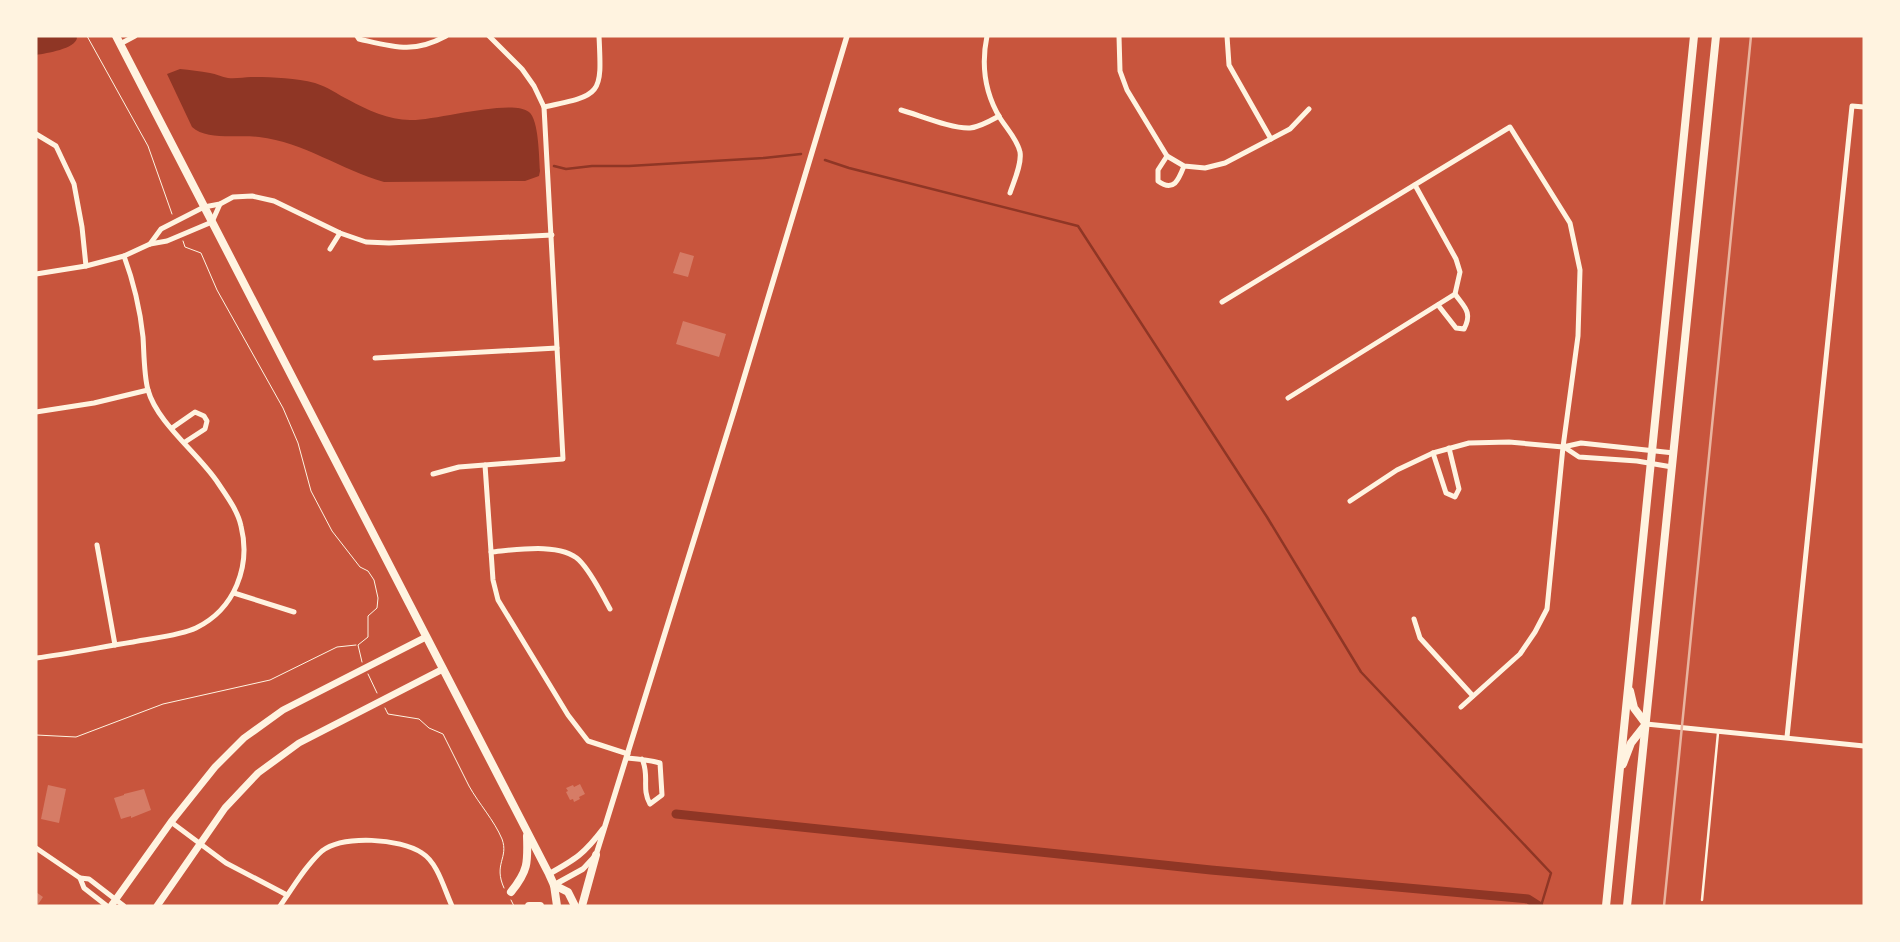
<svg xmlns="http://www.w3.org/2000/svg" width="1900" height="942" font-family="Rubik,sans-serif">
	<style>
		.water { fill: #8f3625 }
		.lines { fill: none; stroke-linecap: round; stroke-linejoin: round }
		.stream { stroke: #8f3625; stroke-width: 2.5 }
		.canal { stroke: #8f3625; stroke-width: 9 }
		.building { fill: #d67c66 }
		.path { stroke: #fff3e0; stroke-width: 1 }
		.service { stroke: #fff3e0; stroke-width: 2.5 }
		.minor { stroke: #fff3e0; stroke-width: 5 }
		.tertiary { stroke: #fff3e0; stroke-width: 5.5 }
		.secondary { stroke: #fff3e0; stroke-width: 7 }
		.primary { stroke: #fff3e0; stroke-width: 8 }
		.trunk { stroke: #fff3e0; stroke-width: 8 }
		.rail { stroke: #e9b49f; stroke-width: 2.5 }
	</style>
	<rect width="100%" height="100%" fill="#c8553d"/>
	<g class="water">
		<path d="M36 36H76L77 38C75 49 47 53 36 55Z"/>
		<path d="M180 69C190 70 200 71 210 73 216 74 222 77 228 78 236 79 244 77 251 77 272 77 295 78 315 83 328 87 337 94 349 100 367 110 389 120 410 120 435 121 512 98 529 112 539 120 539 158 540 171L539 176 525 181 384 182C341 170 304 142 259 137 239 134 207 141 192 127L167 74Z"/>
	</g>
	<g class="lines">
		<g class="stream">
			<polyline points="825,160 849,168 1078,226 1267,517 1361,672 1551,873 1541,906"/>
			<polyline points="554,166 566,169 592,166 629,166 764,158 801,154"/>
		</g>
		<polyline class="canal" points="676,814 1211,870 1528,899 1539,906"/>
	</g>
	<g class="building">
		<polygon points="680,252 694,256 688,277 673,273"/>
		<polygon points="683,321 726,334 719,357 676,344"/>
		<polygon points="580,784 585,794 579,797 580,799 574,802 573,799 570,800 566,792 568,791 566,788 573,785 574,787"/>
		<polygon points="48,785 66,789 59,823 41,819"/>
		<polygon points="144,789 151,810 131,818 131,816 121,819 114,798 124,795 124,794"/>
		<polygon points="36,892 43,897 37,906 36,906"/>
	</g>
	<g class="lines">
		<g class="path">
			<polyline points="87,36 148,146 172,214"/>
			<polyline points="183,241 185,247 201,253 217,290 283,408 298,443 311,491 332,531 360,567 368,571 374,580 378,598 377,608 368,616 368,637 358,645 362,662"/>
			<polyline points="368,674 377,693"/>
			<path d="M385 708 388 714 419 719 429 728 443 734C452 751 460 769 469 786 479 804 494 820 502 839 509 858 493 864 504 888"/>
			<polyline points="36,735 76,737 163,704 270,680 337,647 356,645"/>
			<polyline points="511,900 514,906"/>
		</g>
		<polyline class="service" points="1702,900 1718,733"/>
		<g class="minor">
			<path d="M357 36 359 39C394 47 413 54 446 36"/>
			<path d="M987 36C981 65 985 93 1000 118 1007 129 1017 139 1020 152 1022 164 1014 181 1010 193"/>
			<polyline points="1119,36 1120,71 1127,90 1167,156"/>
			<polyline points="1227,36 1229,65 1271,139"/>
			<polyline points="120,44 135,36"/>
			<path d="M544 107C602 95 602 95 599 36"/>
			<path d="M901 110C919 115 952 129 970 128 980 127 990 121 999 116"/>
			<polyline points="36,134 56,146 74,184 82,227 86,266"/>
			<path d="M1184 166C1179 179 1174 193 1158 181V170L1167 156 1184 166 1205 168 1225 163 1290 129 1309 109"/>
			<polyline points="150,244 161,229 204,207 220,204 233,197 252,196 274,201 340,233 366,242 389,243 552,235"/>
			<polyline points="330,249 340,233"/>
			<polyline points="36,274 86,266 124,256 150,244 167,241 212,222 220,204"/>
			<polyline points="1222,302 1510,127 1570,223 1580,270 1578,336 1563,447 1547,609 1535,632 1520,654 1461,707"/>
			<path d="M1438 305 1456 328 1464 329C1473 312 1464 307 1455 294"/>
			<polyline points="375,358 557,348"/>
			<polyline points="1288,398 1455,294 1460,272 1456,259 1415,185"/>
			<polyline points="36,412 94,403 148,390"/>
			<polyline points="172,428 195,412 204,416 207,421 205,429 185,442"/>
			<polyline points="1564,447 1579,457 1637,461 1672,467"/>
			<polyline points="1433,453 1446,493 1455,497 1459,489 1449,448"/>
			<polyline points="485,465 493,580 498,600 568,715 588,741 628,754"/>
			<polyline points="433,474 459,467 563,459 544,107 534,86 522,69 489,36"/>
			<polyline points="1350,501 1397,470 1433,453 1469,443 1509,442 1563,447 1581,443 1674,453"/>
			<polyline points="97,545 115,645"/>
			<path d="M491 552C514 550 561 542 579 560 592 573 601 593 610 609"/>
			<polyline points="234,593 294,612"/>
			<polyline points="1414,619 1420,638 1473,696"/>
			<path d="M36 658C69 654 101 647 133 642 152 638 179 636 196 628 235 609 251 566 241 526 238 511 226 495 218 483 199 454 157 423 148 390 144 376 144 352 143 337 140 309 134 283 124 256"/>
			<polyline points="1646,724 1864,746"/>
			<polyline points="1787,737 1852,106 1864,107"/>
			<path d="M627 758C638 759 649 760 660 763L662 795 650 804C641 788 650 776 642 759"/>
			<polyline points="171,822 226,863 287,895"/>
			<polyline points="36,848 80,878"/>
			<polyline points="107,906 84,888 80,878 89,879 124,906"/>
			<path d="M280 906C293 888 305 866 322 851 343 835 400 838 422 853 438 863 444 889 452 906"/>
		</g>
		<g class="tertiary">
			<path d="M549 874C576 859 584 854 603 829"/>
			<polyline points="554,885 583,869 596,855 734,411 847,36"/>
		</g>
		<g class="secondary">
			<polyline points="111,906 171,822 215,767 244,738 283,710 426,637"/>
			<polyline points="157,906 225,808 258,773 299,743 443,669"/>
		</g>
		<g class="primary">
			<polyline points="116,36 549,874 554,885 557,906"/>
			<polyline points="554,885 568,892 575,906"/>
			<path d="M511 892C528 871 528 863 527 836"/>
			<polyline points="529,906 540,906"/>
			<polyline points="582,906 596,855"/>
		</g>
		<g class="trunk">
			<polyline points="1623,764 1631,743 1646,724 1634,708 1630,691"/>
			<polyline points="1606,906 1694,36"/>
			<polyline points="1627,906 1716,36"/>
		</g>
		<polyline class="rail" points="1664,906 1751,36"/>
	</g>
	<rect width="1900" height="942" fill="none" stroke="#fff3e0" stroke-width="75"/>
</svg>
